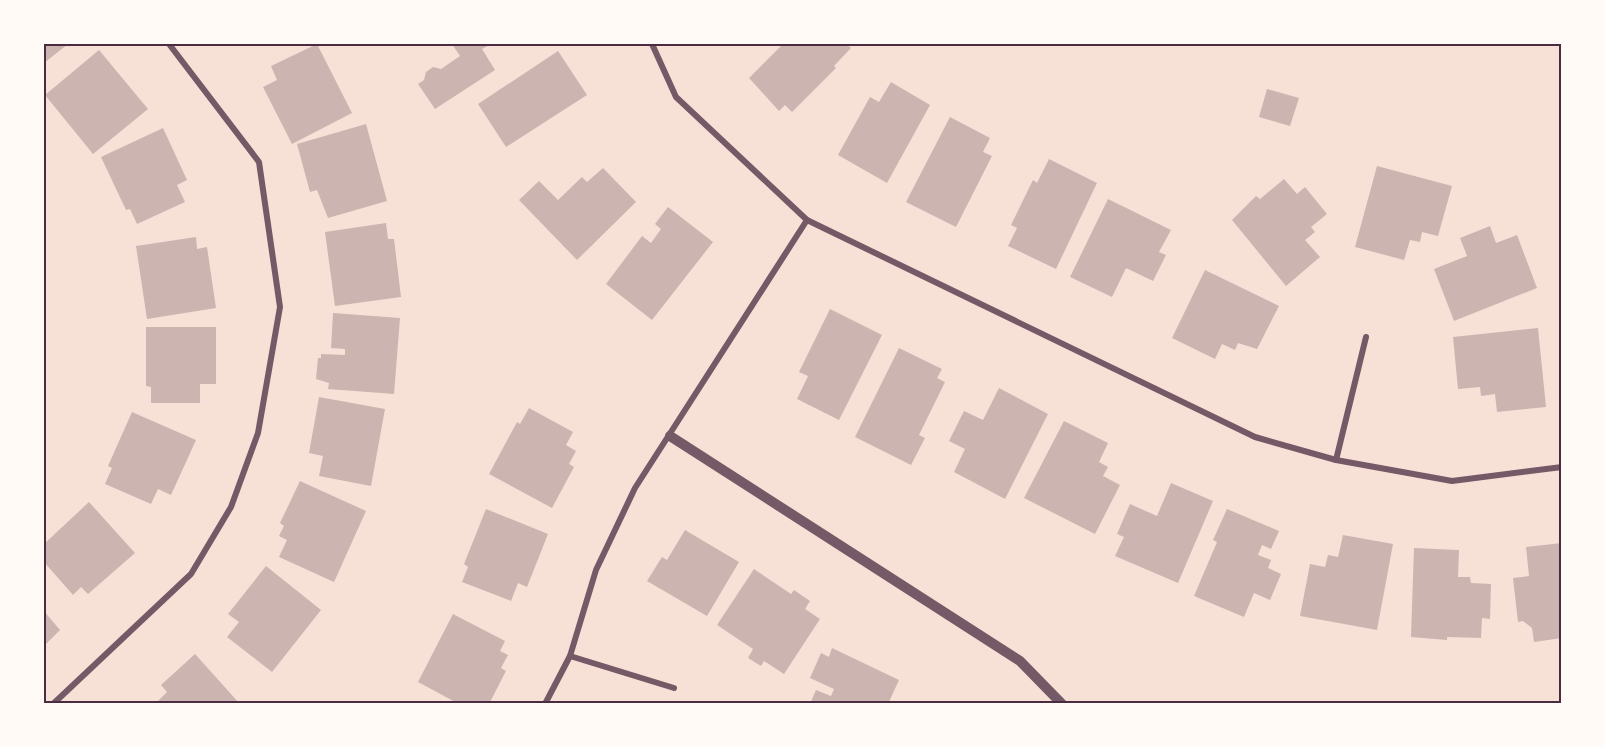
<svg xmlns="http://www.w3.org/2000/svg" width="1605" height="747" font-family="'Playfair Display',serif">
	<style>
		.building { fill: #ccb4b1 }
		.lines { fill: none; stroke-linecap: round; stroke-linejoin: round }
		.minor { stroke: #755966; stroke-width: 6 }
		.tertiary { stroke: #755966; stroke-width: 10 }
		.neatline { fill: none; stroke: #4a2c40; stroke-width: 2 }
	</style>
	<rect width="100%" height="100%" fill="#f7e1d7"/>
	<g class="building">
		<polygon points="44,44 68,44 44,63"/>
		<polygon points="317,44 352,113 292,144 263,87 277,80 271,66"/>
		<polygon points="452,44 491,44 482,49 495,70 435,109 418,84 424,80 426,72 433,67 441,69 460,56"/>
		<polygon points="783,44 846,44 851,48 834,66 836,68 792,112 785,105 779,111 749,78"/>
		<polygon points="99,50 148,109 93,154 45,95"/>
		<polygon points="558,51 587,95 506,147 478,104"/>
		<polygon points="891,82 930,105 887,183 838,155 870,97 879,102"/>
		<polygon points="1267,89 1299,98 1290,126 1259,117"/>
		<polygon points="950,117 990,138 983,152 992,156 956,227 906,202"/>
		<polygon points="366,124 387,201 328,218 317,190 310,192 297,144"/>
		<polygon points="163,128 187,180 177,185 185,202 137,224 130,209 126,210 101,157"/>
		<polygon points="1049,159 1097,183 1056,269 1008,246 1017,228 1011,225 1033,180 1037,183"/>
		<polygon points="1377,166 1452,186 1438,236 1422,232 1420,242 1410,240 1404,260 1355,247"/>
		<polygon points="603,168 636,202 577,260 519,200 539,181 558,200 582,177 587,182"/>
		<polygon points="1284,179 1297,194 1305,187 1327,214 1311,227 1315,232 1305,240 1320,257 1286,286 1232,220 1256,196 1260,199"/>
		<polygon points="1108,199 1171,230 1159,252 1166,255 1153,281 1126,268 1112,297 1070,277"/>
		<polygon points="668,207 713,242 652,320 606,284 642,236 651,243 661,229 655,224"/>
		<polygon points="386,223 388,239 394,239 401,297 335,306 325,232"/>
		<polygon points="1490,226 1496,243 1517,235 1537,288 1454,321 1434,269 1467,256 1460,238"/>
		<polygon points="196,237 197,249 207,247 216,308 147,319 136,246"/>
		<polygon points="1205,270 1279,306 1257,349 1238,343 1235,350 1222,344 1215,359 1172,338"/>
		<polygon points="830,309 882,335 839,420 797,399 808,376 799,372"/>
		<polygon points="333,313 400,318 394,394 328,389 329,383 316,379 318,358 321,358 321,354 345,355 345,349 331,348"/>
		<polygon points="146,327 216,327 216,384 200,384 200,403 151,403 151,387 146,386"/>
		<polygon points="1538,328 1546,407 1497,412 1495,394 1481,396 1480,387 1458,389 1453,337"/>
		<polygon points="899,348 942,369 937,378 945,382 919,435 925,438 911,465 855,437"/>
		<polygon points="999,388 1048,414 1005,499 954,472 965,449 949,441 964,411 983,420"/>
		<polygon points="319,397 385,409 371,486 319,476 323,456 309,453"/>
		<polygon points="529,408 573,432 566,445 576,451 569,464 574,467 552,508 489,474 517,422 520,424"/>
		<polygon points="132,412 196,440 171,495 158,489 151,504 105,484 112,468 108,466"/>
		<polygon points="1064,421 1108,443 1099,462 1108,467 1103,476 1120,485 1095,534 1024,498"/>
		<polygon points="300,481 366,511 334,582 279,557 287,540 279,536 284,526 280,523"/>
		<polygon points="1171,483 1213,501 1178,583 1115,556 1124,537 1117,534 1130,504 1157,516"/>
		<polygon points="89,502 135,553 88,594 81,587 73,595 44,562 44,544"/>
		<polygon points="486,509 548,534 527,587 518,583 511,601 462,582 468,567 464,564"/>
		<polygon points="1227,509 1279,531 1271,549 1262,545 1258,555 1271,560 1268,568 1281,574 1270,600 1254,593 1244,617 1194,596 1217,542 1213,540"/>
		<polygon points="685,530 739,562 707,616 647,581 662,557 667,560"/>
		<polygon points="1343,535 1393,544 1377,630 1300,616 1310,564 1325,567 1328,555 1338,557"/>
		<polygon points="1562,543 1562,638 1534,642 1532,628 1523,621 1518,622 1513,578 1529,576 1526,547"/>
		<polygon points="1414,548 1459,550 1458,577 1470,577 1471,583 1491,584 1490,619 1482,618 1481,638 1447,637 1447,640 1411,637"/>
		<polygon points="266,566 321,610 272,672 227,637 239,622 228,614"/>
		<polygon points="754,569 791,594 794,590 810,601 805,609 820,619 784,674 764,661 761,666 748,658 753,649 717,625"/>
		<polygon points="44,611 60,630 44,646"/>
		<polygon points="453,614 505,641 500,651 508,655 501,668 506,671 489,704 459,704 418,682"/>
		<polygon points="832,648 899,680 888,704 810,704 816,690 831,696 834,689 810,678 821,653 829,657"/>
		<polygon points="195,654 240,704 155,704 167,692 161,685"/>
	</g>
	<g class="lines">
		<g class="minor">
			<polyline points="652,44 676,97 807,220 1255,437 1336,460 1452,481 1562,467"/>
			<polyline points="1336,460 1366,337"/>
			<polyline points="570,656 674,688"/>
			<polyline points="53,704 191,574 231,507 258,433 280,307 259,162 169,44"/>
			<polyline points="545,704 570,656 596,570 635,488 807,220"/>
		</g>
		<polyline class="tertiary" points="670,436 1020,661 1062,704"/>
	</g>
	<rect width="1605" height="747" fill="none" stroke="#fffaf5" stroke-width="90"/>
	<rect x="45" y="45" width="1515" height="657" class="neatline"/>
</svg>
